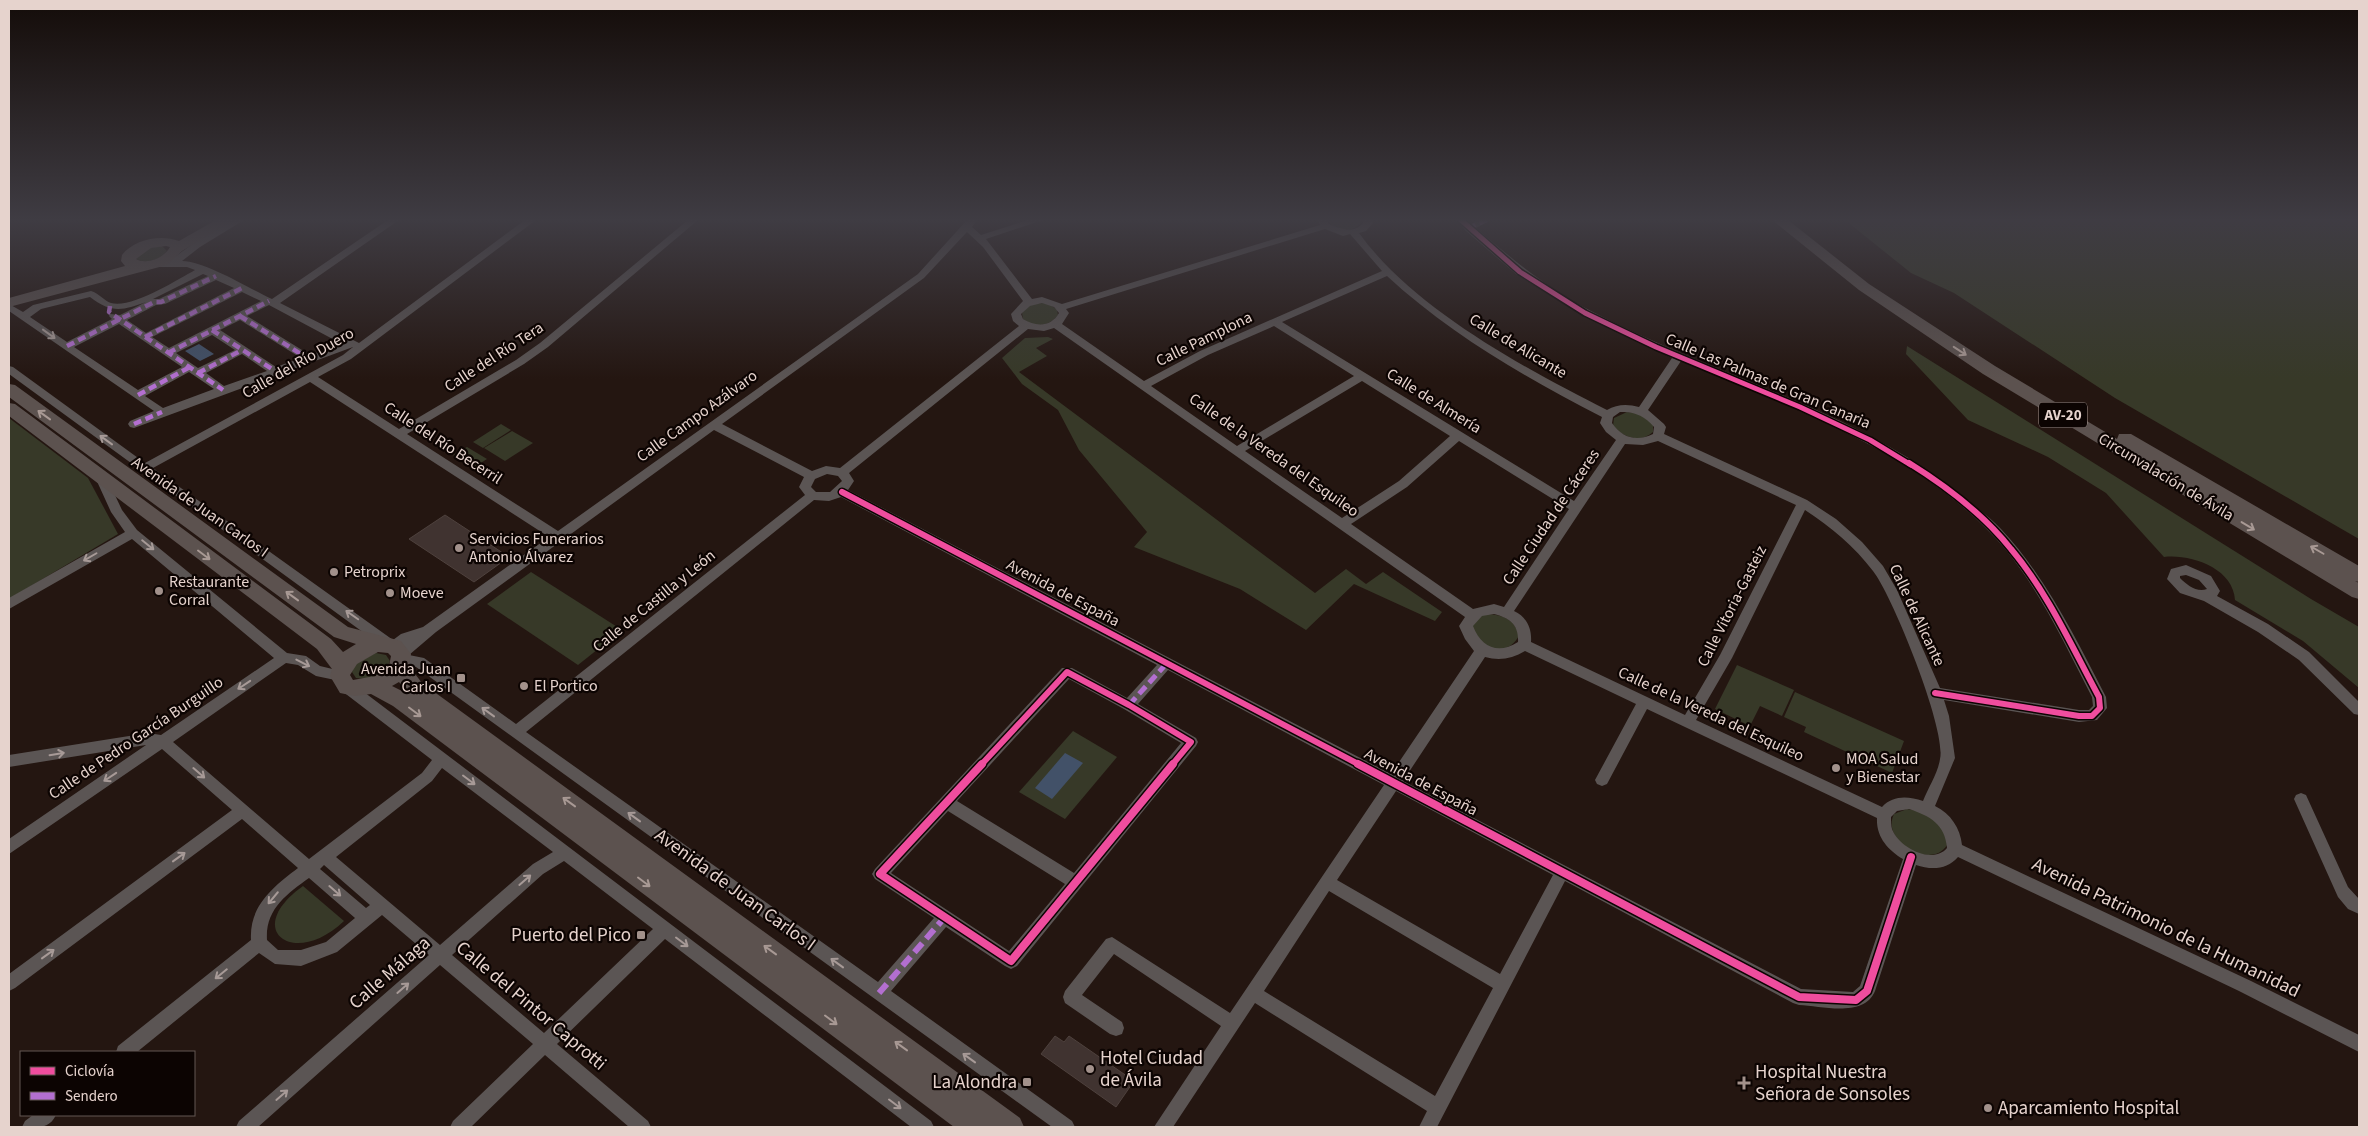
<svg xmlns="http://www.w3.org/2000/svg" width="2368" height="1136" font-family="'Source Sans 3',sans-serif">
	<style>
		.green { fill: #373928 }
		.water { fill: #425168 }
		.building { fill: #403330; stroke: #4e413d }
		.lines { fill: none; stroke-linecap: round; stroke-linejoin: round }
		.minor { fill: #5b5554; fill-rule: evenodd }
		.highway { fill: #5c524f; fill-rule: evenodd }
		.quiet-far2 { stroke: #b36fd0; stroke-width: 4.5; stroke-dasharray: 8 4.5; stroke-linecap: butt }
		.quiet-far1 { stroke: #b36fd0; stroke-width: 5; stroke-dasharray: 10 5; stroke-linecap: butt }
		.quiet { stroke: #b36fd0; stroke-width: 6; stroke-dasharray: 12 6; stroke-linecap: butt }
		.cycleway-far2-casing { stroke: #0c0402; stroke-width: 8 }
		.cycleway-far1-casing { stroke: #0c0402; stroke-width: 9 }
		.cycleway-casing { stroke: #0c0402; stroke-width: 11 }
		.cycleway-far2 { stroke: #ef4d9e; stroke-width: 5 }
		.cycleway-far1 { stroke: #ef4d9e; stroke-width: 6 }
		.cycleway { stroke: #ef4d9e; stroke-width: 8 }
		.oneway { stroke: #a79a97 }
		.oneway2 { stroke: #a89994 }
		.poi-dot { fill: #a2918b; stroke: #0c0402; stroke-width: 2 }
		.labels { text-anchor: middle; dominant-baseline: central; stroke-width: 4.5; stroke-linejoin: round; paint-order: stroke }
		.shield { fill: #0c0402; stroke: #a59590; stroke-width: 1 }
		.shield-label { font-size: 15px; font-weight: bold; fill: #e6d3cd }
		.street-label { font-size: 16px; fill: #e6d3cd; stroke: #0c0402 }
		.poi-label { font-size: 16px; fill: #e6d3cd; stroke: #0c0402; text-anchor: start }
		.near-street-label { font-size: 19px; fill: #e6d3cd; stroke: #0c0402 }
		.near-poi-label { font-size: 19px; fill: #e6d3cd; stroke: #0c0402; text-anchor: start }
	</style>
	<rect width="100%" height="100%" fill="#241611"/>
	<g class="green">
		<path d="M1328 220H1361V223C1353 233 1334 232 1328 220Z"/>
		<polygon points="1845,220 2359,220 2359,539 2115,398 1954,293 1911,273"/>
		<path d="M162 246 167 251C160 260 147 264 136 259V257L148 248Z"/>
		<path d="M1043 303 1051 305 1057 310 1058 315C1049 327 1034 328 1023 319L1022 313 1026 308 1033 304Z"/>
		<polygon points="1048,337 1053,339 1036,348 1047,356 1019,372 1315,593 1346,569 1366,584 1383,572 1442,612 1435,621 1354,584 1306,630 1240,589 1134,547 1147,532 1079,450 1058,410 1022,384 1002,358 1025,338"/>
		<path d="M1907 346 2311 599 2359 627V688L2303 641 2235 600C2233 568 2191 554 2164 557L2106 493 2048 457 1968 420 1906 354Z"/>
		<path d="M1627 412 1639 414 1653 424V432C1640 444 1623 437 1613 426L1614 418Z"/>
		<polygon points="9,418 88,478 118,534 9,599"/>
		<polygon points="501,424 511,430 483,448 473,442"/>
		<polygon points="512,431 533,443 505,461 484,448"/>
		<polygon points="467,447 487,459 473,468 453,455"/>
		<polygon points="531,572 622,630 578,665 487,604"/>
		<path d="M1484 614C1501 614 1514 618 1519 635 1514 648 1496 655 1483 645 1478 641 1475 632 1472 628L1475 619Z"/>
		<path d="M376 653 386 655 390 661C384 676 371 681 356 678L352 672 355 664Z"/>
		<polygon points="1737,665 1794,690 1782,716 1760,706 1750,726 1715,709"/>
		<polygon points="1795,692 1904,741 1892,773 1804,732 1806,727 1784,717"/>
		<polygon points="1073,731 1117,757 1065,819 1019,792"/>
		<path d="M1907 809 1924 812 1945 830 1947 845C1931 871 1880 841 1894 814Z"/>
		<path d="M303 886 344 921C294 969 241 930 303 886Z"/>
	</g>
	<g class="water">
		<polygon points="199,344 214,354 200,361 185,351"/>
		<polygon points="1065,753 1083,763 1052,799 1035,788"/>
	</g>
	<g class="building">
		<polygon points="445,515 509,557 474,582 409,539"/>
		<polygon points="1055,1036 1064,1042 1069,1036 1134,1081 1116,1107 1041,1054"/>
	</g>
	<g class="lines">
		<g class="minor">
			<path d="M233 220H244L200 247 182 261C205 261 250 289 272 299L388 220H399L280 303 359 343 525 220H536L351 359 318 377 399 429 516 360 540 343 688 220H698L548 347 524 364 407 434 558 531 918 274 967 220H977L972 227 981 235 1028 220H1043L986 239 1032 299 1042 297 1062 304 1320 225 1318 220H1327L1329 224C1340 229 1354 234 1363 223L1362 220H1372L1373 223 1366 231 1359 233C1414 309 1524 368 1607 410 1617 404 1628 404 1639 407L1672 358 1582 315 1516 274 1465 230 1457 220H1467L1471 224 1478 220H1491L1476 228C1512 259 1548 289 1591 311 1716 377 1860 410 1970 502 1980 511 1992 519 2001 529 2046 577 2076 639 2106 697L2107 708 2097 720 2079 722 1944 700 1949 716 1955 758 1935 806C1951 814 1960 828 1962 845L2251 981 2359 1035V1052L2239 991 1958 857C1947 870 1931 870 1916 865L1875 991C1864 1018 1822 1006 1799 1005L1793 1003 1565 881 1437 1127H1419L1427 1111 1255 1003 1173 1127H1154L1221 1026 1114 954 1082 995 1122 1022 1124 1028 1122 1034 1116 1036 1110 1034 1065 1003 1063 997 1065 991 1106 939 1112 937 1230 1013 1384 785 1168 670 1138 704 1196 738 1198 742 1196 746 1017 966 1011 969 1005 966 946 927 891 991 1072 1121 1075 1127H1052L416 667 397 663 394 654 396 650 386 649 9 374V366L13 367 145 463 343 355 353 347 134 428 130 427 128 424 130 421 154 411 9 311V304L23 312 33 305 91 291C99 293 104 301 111 303 131 309 177 280 195 270L187 267H153L150 266V262L169 261 194 243ZM1325 229 1343 236 1350 234 1382 271 1200 351 1144 381 1062 324 1069 313 1066 309ZM967 232 983 247 1023 301 1011 314 1013 321 1019 326 840 468 826 466 812 471 722 424 924 278ZM203 274 208 276 159 299H153ZM1387 276C1451 335 1525 377 1602 417L1600 423 1606 432 1616 440 1574 501 1282 322ZM216 280 234 288 146 333 127 320 156 305 165 304ZM242 292 261 301 169 348 152 337ZM90 297C111 313 122 311 146 302L120 315 110 314 109 316 112 319 67 342 30 317 41 309ZM1042 303 1054 307 1059 313C1051 327 1036 327 1023 319L1021 314 1030 306ZM269 305 342 344 310 355 247 316ZM240 320 301 358 276 367 220 330ZM119 324 182 367 138 390 74 347ZM1274 326 1354 376 1237 446 1151 386 1208 355ZM1054 328 1465 617 1459 626 1465 639 1474 651 1391 774 848 490 854 481 849 473 1028 329 1044 331ZM212 335 235 350 198 368 176 353ZM242 354 267 371 224 386 206 373ZM1681 361C1793 408 1925 454 2006 550 2042 594 2066 647 2092 697L2093 706 2089 710H2079L1940 688 1897 590 1883 566 1862 542 1836 519 1807 500 1664 434 1666 427 1664 424 1648 410ZM189 372 214 389 163 408 145 396ZM1362 381 1450 436 1399 481 1342 518 1245 451ZM310 382 549 537 423 627 401 634 393 640 153 468ZM1620 412C1634 411 1645 416 1654 427L1653 434C1637 442 1622 438 1612 423L1613 417ZM714 430 804 477 799 487 805 495 516 724 424 658 409 655 436 632ZM1459 441 1569 509 1504 607 1494 604 1473 609 1351 524 1407 487ZM1658 441 1796 505 1720 655 1685 715 1531 642C1532 629 1527 617 1514 611L1625 444 1643 445ZM827 474 838 476 842 481 830 492H816L811 487 815 479ZM841 497 1157 665 1127 698 1072 668H1062L875 869 872 874 875 879 934 918 878 982 526 732 814 500 829 501ZM1805 510C1831 527 1854 546 1873 571 1892 595 1947 730 1940 759 1938 773 1928 788 1923 801 1908 796 1893 795 1882 807L1696 720 1732 658ZM1494 614C1510 618 1519 625 1518 642 1498 655 1481 647 1473 626L1482 616ZM1525 651 1636 704 1595 780 1597 784 1602 786 1607 784 1647 709 1877 818C1876 837 1888 850 1903 859L1860 986 1853 992 1801 989 1403 781 1485 657C1499 661 1512 659 1525 651ZM1069 679 1124 709 1181 743 1074 873 957 801ZM1396 791 1553 875 1500 974 1337 880ZM1909 809C1930 816 1945 824 1947 848 1933 865 1899 848 1892 829 1891 825 1891 821 1891 817L1897 811ZM948 811 1065 884 1009 951 891 873ZM1329 891 1493 988 1435 1096 1264 991Z"/>
			<path d="M101 473 105 474 122 510 137 530 287 653 306 656 320 666 345 672 347 676 345 680 340 681 316 676 298 665 286 663 173 742 309 859 422 773 432 760 342 691 340 687 342 683 347 682 352 683 931 1121 934 1127H911L665 939 557 1044 648 1121 651 1127H629L545 1055 471 1127H450L453 1121 533 1044 440 965 258 1127H236L239 1121 429 955 382 915 337 952 301 966 275 964 259 953 137 1052H116L118 1046 251 940C249 906 273 887 298 868L242 819 15 988 9 991V974L232 810 162 749 9 854V839L146 745 9 767V755L148 733 161 735 274 658 132 539 9 609V598L125 532 111 512 95 477ZM442 768 553 852 533 864 440 945 336 857 432 781ZM564 861 653 929 544 1033 452 955 543 874ZM324 865 370 905 366 908 320 869ZM309 878 355 918 326 942 301 950H278L267 940C265 909 287 894 309 878Z"/>
			<path d="M2186 565 2211 576 2220 591 2217 596 2268 624 2309 652 2359 702V715L2354 714 2299 660 2258 632 2204 601 2180 593 2167 579 2171 569ZM2186 575 2199 580 2207 589C2197 593 2187 585 2180 578V576Z"/>
			<polygon points="2301,793 2306,795 2348,887 2359,899 2359,914 2348,909 2338,897 2294,799 2296,795"/>
			<path d="M33 1115H56C49 1130 36 1127 22 1127L25 1121Z"/>
		</g>
		<g class="highway">
			<path d="M216 220H234L182 251 167 265 9 307V298L125 266 121 261 122 255C134 239 161 234 179 241ZM166 246 170 247C164 258 147 265 136 259L151 248Z"/>
			<polygon points="1772,220 1788,220 1869,284 1995,366 2117,439 2119,434 2131,434 2359,566 2359,582 2355,581 2359,583 2359,599 2352,597 1983,374 1859,290"/>
			<path d="M9 384 15 385 348 627 401 641 411 654 409 666 422 683 1020 1118 1024 1127H954L393 706 371 694 355 696 340 693 330 676 332 669 317 649 9 416V403L15 404 331 639 343 652 356 644 334 637 9 397ZM378 652 388 653 391 656 389 666 375 676 353 680 350 675 357 664ZM399 682 408 694 392 686Z"/>
		</g>
		<g class="quiet-far2">
			<polyline points="1468,228 1487,220"/>
			<polyline points="110,306 109,312 223,390"/>
			<polyline points="240,316 309,359"/>
			<polyline points="212,330 275,371"/>
			<polyline points="145,337 242,288"/>
			<polyline points="67,346 154,302 161,302 216,276"/>
			<polyline points="168,353 269,301"/>
			<polyline points="198,373 242,350"/>
			<polyline points="138,395 190,367"/>
			<polyline points="134,424 162,412"/>
		</g>
		<polyline class="quiet-far1" points="1129,705 1167,663"/>
		<polyline class="quiet" points="879,993 945,917"/>
		<g class="cycleway-far2-casing">
			<polyline id="cycleway-far2" points="1461,220 1520,272 1585,313 1656,347 1800,407 1870,440 1911,465"/>
		</g>
		<g class="cycleway-far1-casing">
			<g id="cycleway-far1">
				<path d="M1909 463C1946 486 1984 515 2011 549 2048 593 2072 647 2099 697L2100 708 2092 716H2079L1935 693"/>
				<polyline points="842,492 1360,765"/>
				<polyline points="981,765 1067,672 1129,705 1191,742 1172,765"/>
			</g>
		</g>
		<g class="cycleway-casing">
			<g id="cycleway">
				<polyline points="982,764 880,874 1011,961 1173,764"/>
				<polyline points="1358,764 1799,997 1856,1000 1867,991 1911,857"/>
			</g>
		</g>
		<use href="#cycleway-far2" class="cycleway-far2"/>
		<use href="#cycleway-far1" class="cycleway-far1"/>
		<use href="#cycleway" class="cycleway"/>
	</g>
	<defs><path id="oneway-shaft" d="M-6 0H5M1.5-3L5.5 0L1.5 3" fill="none" stroke-width="1.6" stroke-linecap="round" stroke-linejoin="round" transform="scale(1.25)"/></defs>
	<g class="oneway">
		<use href="#oneway-shaft" transform="translate(49 334) rotate(36)"/>
		<use href="#oneway-shaft" transform="translate(106 440) rotate(-144)"/>
		<use href="#oneway-shaft" transform="translate(148 545) rotate(39)"/>
		<use href="#oneway-shaft" transform="translate(90 557) rotate(150)"/>
		<use href="#oneway-shaft" transform="translate(352 615) rotate(-145)"/>
		<use href="#oneway-shaft" transform="translate(303 663) rotate(27)"/>
		<use href="#oneway-shaft" transform="translate(244 685) rotate(146)"/>
		<use href="#oneway-shaft" transform="translate(488 712) rotate(-144)"/>
		<use href="#oneway-shaft" transform="translate(57 754) rotate(-9)"/>
		<use href="#oneway-shaft" transform="translate(199 773) rotate(41)"/>
		<use href="#oneway-shaft" transform="translate(110 777) rotate(146)"/>
		<use href="#oneway-shaft" transform="translate(469 780) rotate(37)"/>
		<use href="#oneway-shaft" transform="translate(634 817) rotate(-144)"/>
		<use href="#oneway-shaft" transform="translate(179 857) rotate(-36)"/>
		<use href="#oneway-shaft" transform="translate(525 880) rotate(-41)"/>
		<use href="#oneway-shaft" transform="translate(335 891) rotate(41)"/>
		<use href="#oneway-shaft" transform="translate(273 898) rotate(130)"/>
		<use href="#oneway-shaft" transform="translate(682 942) rotate(37)"/>
		<use href="#oneway-shaft" transform="translate(48 954) rotate(-36)"/>
		<use href="#oneway-shaft" transform="translate(837 963) rotate(-144)"/>
		<use href="#oneway-shaft" transform="translate(221 974) rotate(141)"/>
		<use href="#oneway-shaft" transform="translate(403 988) rotate(-41)"/>
		<use href="#oneway-shaft" transform="translate(969 1058) rotate(-144)"/>
		<use href="#oneway-shaft" transform="translate(282 1095) rotate(-41)"/>
		<use href="#oneway-shaft" transform="translate(895 1104) rotate(37)"/>
	</g>
	<g class="oneway2">
		<use href="#oneway-shaft" transform="translate(1960 351) rotate(33)"/>
		<use href="#oneway-shaft" transform="translate(44 415) rotate(-144)"/>
		<use href="#oneway-shaft" transform="translate(2248 526) rotate(31)"/>
		<use href="#oneway-shaft" transform="translate(2317 550) rotate(-150)"/>
		<use href="#oneway-shaft" transform="translate(204 555) rotate(37)"/>
		<use href="#oneway-shaft" transform="translate(292 596) rotate(-144)"/>
		<use href="#oneway-shaft" transform="translate(415 712) rotate(37)"/>
		<use href="#oneway-shaft" transform="translate(569 802) rotate(-144)"/>
		<use href="#oneway-shaft" transform="translate(644 882) rotate(37)"/>
		<use href="#oneway-shaft" transform="translate(770 950) rotate(-144)"/>
		<use href="#oneway-shaft" transform="translate(831 1020) rotate(37)"/>
		<use href="#oneway-shaft" transform="translate(901 1046) rotate(-144)"/>
	</g>
	<linearGradient id="sky" x2="0" y2="1"><stop stop-color="#140c09"/><stop offset="0.58" stop-color="#3f3c43"/><stop offset="1" stop-color="#3f3c43" stop-opacity="0"/></linearGradient>
	<rect width="2368" height="379" fill="url(#sky)"/>
	<g class="poi-dot">
		<circle cx="459" cy="548" r="5"/>
		<circle cx="334" cy="572" r="5"/>
		<circle cx="159" cy="591" r="5"/>
		<circle cx="390" cy="593" r="5"/>
		<rect x="456" y="673" width="10" height="10" rx="2.5"/>
		<circle cx="524" cy="686" r="5"/>
		<circle cx="1836" cy="768" r="5"/>
		<rect x="636" y="930" width="10" height="10" rx="2.5"/>
		<circle cx="1090" cy="1069" r="5"/>
		<rect x="1022" y="1077" width="10" height="10" rx="2.5"/>
		<path d="M1741.5 1075.5h5v5h5v5h-5v5h-5v-5h-5v-5h5z"/>
		<circle cx="1988" cy="1108" r="5"/>
	</g>
	<g class="labels">
		<rect class="shield" x="2039" y="402.5" width="48" height="25" rx="4"/>
		<g class="shield-label">
			<text x="2063" y="415">AV-20</text>
		</g>
		<g class="street-label">
			<text transform="translate(1204 339) rotate(-26)">Calle Pamplona</text>
			<text transform="translate(1518 346) rotate(31)">Calle de Alicante</text>
			<text transform="translate(494 357) rotate(-33)">Calle del Río Tera</text>
			<text transform="translate(298 363) rotate(-30)">Calle del Río Duero</text>
			<text transform="translate(1768 381) rotate(23)">Calle Las Palmas de Gran Canaria</text>
			<text transform="translate(1434 401) rotate(32)">Calle de Almería</text>
			<text transform="translate(697 416) rotate(-36)">Calle Campo Azálvaro</text>
			<text transform="translate(443 443) rotate(33)">Calle del Río Becerril</text>
			<text transform="translate(1274 455) rotate(35)">Calle de la Vereda del Esquileo</text>
			<text transform="translate(2166 477) rotate(31)">Circunvalación de Ávila</text>
			<text transform="translate(200 507) rotate(35)">Avenida de Juan Carlos I</text>
			<text transform="translate(1551 517) rotate(-56)">Calle Ciudad de Cáceres</text>
			<text transform="translate(1063 593) rotate(28)">Avenida de España</text>
			<text transform="translate(654 601) rotate(-39)">Calle de Castilla y León</text>
			<text transform="translate(1732 606) rotate(-63)">Calle Vitoria-Gasteiz</text>
			<text transform="translate(1917 615) rotate(65)">Calle de Alicante</text>
			<text transform="translate(1711 714) rotate(25)">Calle de la Vereda del Esquileo</text>
			<text transform="translate(136 738) rotate(-34)">Calle de Pedro García Burguillo</text>
			<text transform="translate(1421 782) rotate(28)">Avenida de España</text>
		</g>
		<g class="poi-label">
			<text x="469" y="539">Servicios Funerarios<tspan x="469" dy="18">Antonio Álvarez</tspan></text>
			<text x="344" y="572">Petroprix</text>
			<text x="169" y="582">Restaurante<tspan x="169" dy="18">Corral</tspan></text>
			<text x="400" y="593">Moeve</text>
			<text x="451" y="669" text-anchor="end">Avenida Juan<tspan x="451" dy="18">Carlos I</tspan></text>
			<text x="534" y="686">El Portico</text>
			<text x="1846" y="759">MOA Salud<tspan x="1846" dy="18">y Bienestar</tspan></text>
		</g>
		<g class="near-street-label">
			<text transform="translate(735 890) rotate(36)">Avenida de Juan Carlos I</text>
			<text transform="translate(2166 928) rotate(26)">Avenida Patrimonio de la Humanidad</text>
			<text transform="translate(390 973) rotate(-41)">Calle Málaga</text>
			<text transform="translate(531 1006) rotate(40)">Calle del Pintor Caprotti</text>
		</g>
		<g class="near-poi-label">
			<text x="631" y="935" text-anchor="end">Puerto del Pico</text>
			<text x="1100" y="1058">Hotel Ciudad<tspan x="1100" dy="22">de Ávila</tspan></text>
			<text x="1755" y="1072">Hospital Nuestra<tspan x="1755" dy="22">Señora de Sonsoles</tspan></text>
			<text x="1017" y="1082" text-anchor="end">La Alondra</text>
			<text x="1998" y="1108">Aparcamiento Hospital</text>
		</g>
	</g>
	<rect width="2368" height="1136" fill="none" stroke="#e6d3cd" stroke-width="20"/>
	<rect x="20" y="1051" width="175" height="65" fill="#0c0402" stroke="#635753"/>
	<rect x="30" y="1067" width="25" height="8" fill="#ef4d9e" stroke="#635753"/>
	<text x="65" y="1076" font-size="15" fill="#e6d3cd">Ciclovía</text>
	<rect x="30" y="1092" width="25" height="8" fill="#b36fd0" stroke="#635753"/>
	<text x="65" y="1101" font-size="15" fill="#e6d3cd">Sendero</text>
</svg>
